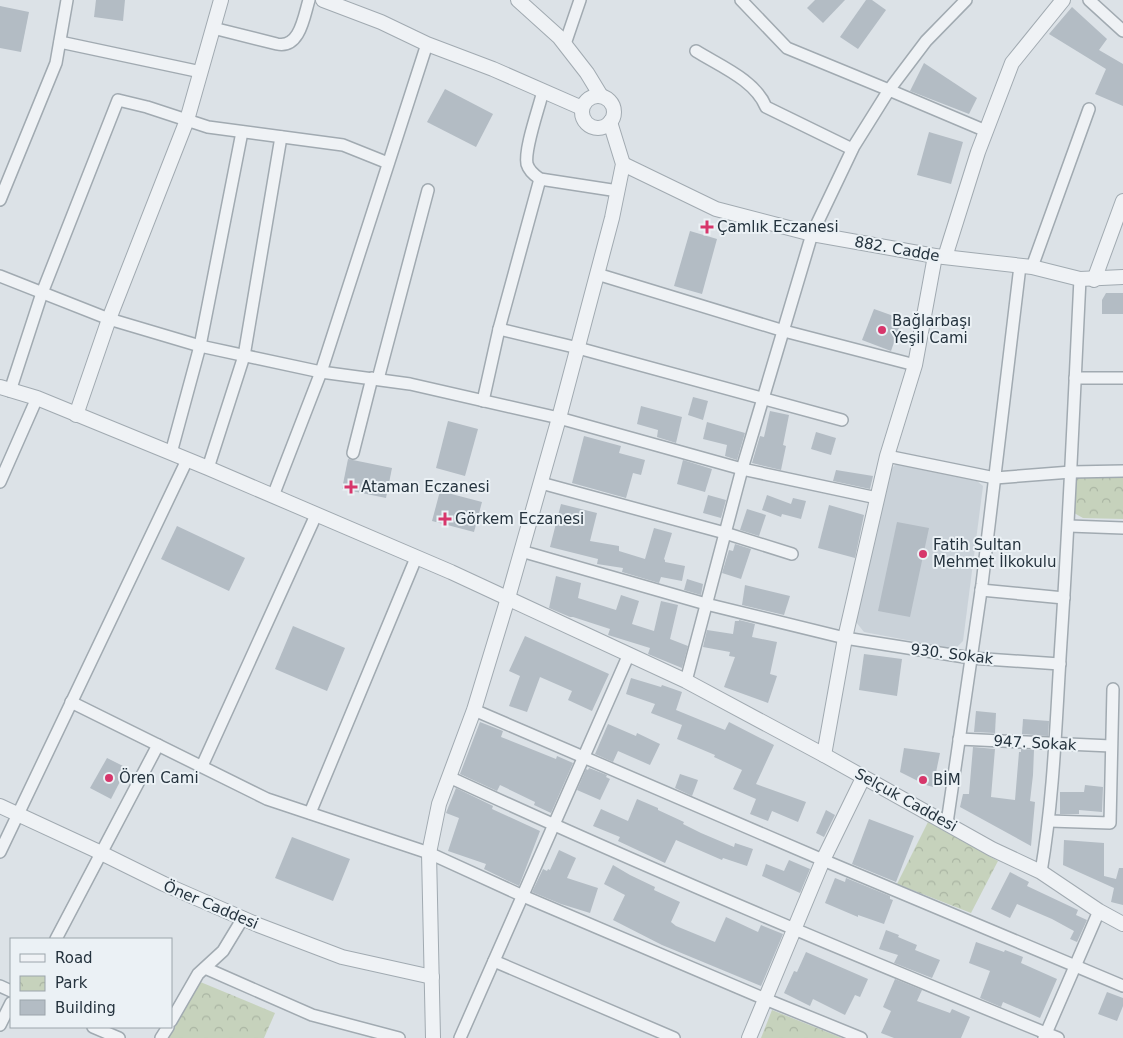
<svg xmlns="http://www.w3.org/2000/svg" width="1123" height="1038" font-family="'DejaVu Sans',sans-serif">
	<style>
		.built { fill: #cad2d9 }
		.park { fill: url(#park-crowns) }
		.building { fill: #b3bcc4 }
		.lines { fill: none; stroke-linecap: round; stroke-linejoin: round }
		.minor-casing { stroke: #a1aab1; stroke-width: 14 }
		.tertiary-casing { stroke: #a1aab1; stroke-width: 16 }
		.minor { stroke: #eff2f5; stroke-width: 11 }
		.tertiary { stroke: #eff2f5; stroke-width: 14 }
		.poi-dot { fill: #d7366b; stroke: #ebf1f5; stroke-width: 2 }
		.labels { text-anchor: middle; dominant-baseline: central; stroke-width: 4; stroke-linejoin: round; paint-order: stroke }
		.poi-label { font-size: 15px; fill: #25333e; stroke: #ebf1f5; text-anchor: start }
		.street-label { font-size: 15px; fill: #25333e; stroke: #ebf1f5 }
	</style>
	<defs>
		<pattern id="park-crowns" width="20" height="18" patternUnits="userSpaceOnUse" patternTransform="scale(1.25)"><rect width="20" height="18" fill="#c6d2bc"/><path d="M2 6a3 3 0 1 1 6 0M12 15a3 3 0 1 1 6 0" fill="none" stroke="#aab5a3"/></pattern>
	</defs>
	<rect width="100%" height="100%" fill="#dce2e7"/>
	<polygon class="built" points="896,464 977,481 983,486 963,641 955,649 864,632 856,622 890,470"/>
	<g class="park">
		<polygon points="1123,474 1123,519 1083,518 1074,513 1075,482 1078,476"/>
		<polygon points="928,822 998,861 971,913 897,884"/>
		<polygon points="198,981 275,1013 264,1038 166,1038"/>
		<polygon points="772,1010 842,1038 761,1038"/>
	</g>
	<g class="building">
		<polygon points="96,0 125,0 123,21 94,17"/>
		<polygon points="815,0 845,0 823,23 807,8"/>
		<polygon points="866,0 872,0 886,10 858,49 840,37"/>
		<polygon points="0,6 29,12 21,52 0,48"/>
		<polygon points="1072,7 1107,39 1099,50 1123,64 1123,106 1095,94 1106,69 1049,34"/>
		<polygon points="924,63 977,98 969,114 910,91"/>
		<polygon points="445,89 493,114 476,147 427,122"/>
		<polygon points="929,132 963,142 951,184 917,175"/>
		<polygon points="690,231 717,239 702,294 674,286"/>
		<polygon points="1106,293 1123,293 1123,314 1102,314 1102,300"/>
		<polygon points="874,309 902,319 891,351 862,340"/>
		<polygon points="693,397 708,401 703,420 688,415"/>
		<polygon points="641,406 682,417 676,443 657,437 658,430 637,424"/>
		<polygon points="770,411 789,415 783,445 786,446 781,470 752,463 760,436 764,437"/>
		<polygon points="448,421 478,429 465,476 436,468"/>
		<polygon points="707,422 745,433 737,460 725,456 727,445 703,439"/>
		<polygon points="816,432 836,438 831,455 811,449"/>
		<polygon points="584,436 621,446 619,453 645,460 641,475 633,473 626,498 572,483"/>
		<polygon points="348,459 392,468 386,498 342,489"/>
		<polygon points="683,460 712,469 705,492 677,484"/>
		<polygon points="836,470 873,476 870,489 833,481"/>
		<polygon points="440,491 482,502 474,532 432,521"/>
		<polygon points="708,495 726,500 721,518 703,513"/>
		<polygon points="767,495 791,504 793,498 806,501 801,519 782,514 781,517 762,510"/>
		<polygon points="561,504 597,513 590,541 619,546 619,551 645,559 654,528 672,533 664,559 665,560 665,562 685,566 682,581 661,577 659,583 622,572 623,568 597,564 598,559 550,547"/>
		<polygon points="829,505 864,515 855,558 818,548"/>
		<polygon points="747,509 766,515 759,536 740,530"/>
		<polygon points="897,522 929,528 910,617 878,611"/>
		<polygon points="177,526 245,558 229,591 161,559"/>
		<polygon points="735,544 751,549 741,579 722,573 729,550 733,551"/>
		<polygon points="556,576 581,583 578,598 616,610 621,595 639,601 632,624 654,631 661,601 678,605 670,639 688,646 682,668 648,654 650,648 608,635 610,629 573,617 570,617 549,608"/>
		<polygon points="687,579 703,584 701,595 684,590"/>
		<polygon points="745,585 790,596 784,615 742,605"/>
		<polygon points="739,620 755,624 752,637 777,642 770,674 777,676 768,703 724,687 735,657 729,656 730,652 703,647 707,630 733,634 735,621 739,621"/>
		<polygon points="293,626 345,648 327,691 275,669"/>
		<polygon points="525,636 609,674 592,711 568,700 572,691 540,677 527,712 509,706 520,676 509,671"/>
		<polygon points="864,654 902,659 897,696 859,690"/>
		<polygon points="631,678 661,687 662,685 682,692 676,710 725,730 729,722 774,745 756,784 806,802 798,822 772,811 768,821 750,814 756,799 733,789 742,770 714,757 715,755 677,739 682,725 651,713 655,704 626,694"/>
		<polygon points="976,711 996,713 995,733 974,732"/>
		<polygon points="1023,719 1049,721 1048,736 1022,734"/>
		<polygon points="480,722 503,731 501,737 556,759 557,756 573,763 551,813 534,805 535,802 500,785 497,791 460,774"/>
		<polygon points="608,724 636,736 637,733 660,744 650,765 618,751 613,762 595,754"/>
		<polygon points="973,747 995,749 991,797 1015,800 1019,752 1021,752 1021,749 1034,750 1033,775 1030,801 1035,802 1031,846 960,807 963,794 969,794"/>
		<polygon points="904,748 940,753 933,787 926,785 900,772"/>
		<polygon points="107,758 127,768 111,799 90,788"/>
		<polygon points="589,768 607,775 606,777 610,779 600,800 577,790 586,769 588,770"/>
		<polygon points="680,774 698,780 692,796 675,788"/>
		<polygon points="1085,785 1103,787 1102,812 1079,810 1079,814 1060,814 1060,792 1084,792"/>
		<polygon points="456,788 491,805 493,806 492,809 540,831 519,886 484,869 486,864 448,851 459,818 446,813"/>
		<polygon points="637,799 658,808 658,810 684,822 683,824 701,833 734,847 735,843 753,849 747,866 723,858 722,860 676,840 665,863 618,841 620,837 593,826 601,809 628,821"/>
		<polygon points="826,810 835,815 824,837 816,833"/>
		<polygon points="869,819 914,836 896,882 852,864"/>
		<polygon points="292,837 350,859 333,901 275,878"/>
		<polygon points="1064,840 1104,843 1104,876 1116,879 1119,868 1123,868 1123,905 1111,902 1114,888 1063,865"/>
		<polygon points="559,850 576,858 567,878 598,888 590,913 561,904 532,892 543,869 547,871 548,869 550,870"/>
		<polygon points="789,860 810,869 800,893 762,876 766,864 784,871"/>
		<polygon points="613,865 630,875 655,887 654,890 680,902 671,922 676,926 715,942 726,917 758,932 761,925 783,934 761,986 662,945 613,920 625,895 604,884"/>
		<polygon points="1010,872 1029,882 1027,886 1078,910 1076,915 1087,920 1077,942 1070,939 1074,931 1052,919 1017,904 1010,918 991,909"/>
		<polygon points="835,878 845,882 846,878 890,896 890,899 893,900 884,924 858,915 858,917 825,903"/>
		<polygon points="886,930 899,935 898,937 917,945 915,950 940,960 932,978 894,963 898,955 879,949"/>
		<polygon points="976,942 1004,952 1005,950 1023,957 1021,963 1057,979 1040,1018 1003,1002 1001,1007 980,998 990,971 969,963"/>
		<polygon points="806,952 868,979 860,997 855,995 845,1015 813,999 810,1006 784,993 794,971 797,972"/>
		<polygon points="895,979 922,990 917,1001 950,1013 952,1009 970,1017 961,1038 894,1038 881,1033 891,1011 883,1007"/>
		<polygon points="1107,992 1123,998 1123,1006 1117,1021 1098,1014"/>
	</g>
	<g class="lines">
		<g class="minor-casing">
			<g id="minor">
				<polyline points="741,0 787,48 889,90 926,41 966,0"/>
				<polyline points="1089,0 1123,31"/>
				<path d="M213 28 277 44C300 49 304 16 309 0"/>
				<polyline points="60,42 201,72"/>
				<polyline points="565,44 580,0"/>
				<path d="M696 51C720 66 755 80 766 107L852 149"/>
				<path d="M543 91C539 108 524 149 527 164 529 171 534 175 540 179L618 191"/>
				<polyline points="0,200 56,63 67,0"/>
				<polyline points="1032,267 1089,109"/>
				<polyline points="597,274 784,331 915,365"/>
				<polyline points="0,276 109,319 200,346 321,372 410,384 559,418 742,469 877,498"/>
				<polyline points="499,329 578,348 842,420"/>
				<polyline points="1075,378 1123,378"/>
				<polyline points="378,379 428,190"/>
				<polyline points="10,391 42,293 118,100 147,107 208,127 343,145 388,163"/>
				<polyline points="483,401 499,329 540,179"/>
				<polyline points="171,453 200,346 242,132"/>
				<polyline points="353,453 372,378"/>
				<polyline points="887,456 995,478 1071,472 1123,471"/>
				<polyline points="208,468 244,356 281,137"/>
				<polyline points="0,482 37,398"/>
				<polyline points="541,483 725,533 792,554"/>
				<polyline points="273,496 321,372 427,44"/>
				<polyline points="1069,526 1123,528"/>
				<polyline points="521,551 706,604 845,638 971,658 1060,664"/>
				<polyline points="981,590 1064,598"/>
				<polyline points="686,681 742,469 812,234 854,146 889,90 986,131"/>
				<polyline points="71,702 267,799 429,853 523,896 765,999 861,1038"/>
				<polyline points="474,710 823,860 1123,986"/>
				<polyline points="959,739 1111,746"/>
				<polyline points="202,766 316,515"/>
				<path d="M449 777C650 870 853 955 1058 1038"/>
				<polyline points="310,813 416,558"/>
				<polyline points="1050,821 1110,823 1113,689"/>
				<polyline points="947,823 982,584 1020,266"/>
				<polyline points="0,852 187,460"/>
				<path d="M1041 872C1054 796 1056 719 1061 642 1069 521 1074 400 1080 279"/>
				<polyline points="56,939 158,745"/>
				<polyline points="494,961 674,1038"/>
				<polyline points="205,968 312,1015 399,1038"/>
				<polyline points="0,986 11,991"/>
				<polyline points="171,1021 198,974 223,951 243,918"/>
				<polyline points="0,1025 11,1003"/>
				<polyline points="93,1027 119,1038"/>
				<polyline points="161,1038 168,1027"/>
				<polyline points="460,1038 629,654"/>
				<polyline points="1044,1038 1099,911"/>
			</g>
		</g>
		<g class="tertiary-casing">
			<g id="tertiary">
				<polyline points="323,0 381,22 427,44 493,69 582,108"/>
				<polyline points="518,0 559,37 587,73 601,96"/>
				<circle cx="598" cy="112" r="16"/>
				<polyline points="623,164 716,209 812,234 935,256 1032,267 1080,279 1123,277"/>
				<polyline points="945,257 978,152 1012,63 1063,0"/>
				<polyline points="1094,280 1123,201"/>
				<polyline points="0,387 37,398 208,468 451,572 686,681 824,755 992,849 1041,872 1099,911 1123,924"/>
				<polyline points="76,415 109,319 187,120 221,0"/>
				<polyline points="824,755 845,638 887,456 915,365 935,256"/>
				<polyline points="0,806 95,850 164,884 258,925 342,957 432,977"/>
				<polyline points="433,1038 429,853 439,804 474,710 508,598 559,418 612,218 623,164 610,122"/>
				<polyline points="749,1038 823,860 863,778"/>
			</g>
		</g>
		<use href="#minor" class="minor"/>
		<use href="#tertiary" class="tertiary"/>
	</g>
	<g class="poi-dot">
		<path d="M704.5 219.5h5v5h5v5h-5v5h-5v-5h-5v-5h5z"/>
		<circle cx="882" cy="330" r="5"/>
		<path d="M348.5 479.5h5v5h5v5h-5v5h-5v-5h-5v-5h5z"/>
		<path d="M442.5 511.5h5v5h5v5h-5v5h-5v-5h-5v-5h5z"/>
		<circle cx="923" cy="554" r="5"/>
		<circle cx="109" cy="778" r="5"/>
		<circle cx="923" cy="780" r="5"/>
	</g>
	<g class="labels">
		<g class="poi-label">
			<text x="717" y="227">Çamlık Eczanesi</text>
			<text x="892" y="321">Bağlarbaşı<tspan x="892" dy="17">Yeşil Cami</tspan></text>
			<text x="361" y="487">Ataman Eczanesi</text>
			<text x="455" y="519">Görkem Eczanesi</text>
			<text x="933" y="545">Fatih Sultan<tspan x="933" dy="17">Mehmet İlkokulu</tspan></text>
			<text x="119" y="778">Ören Cami</text>
			<text x="933" y="780">BİM</text>
		</g>
		<g class="street-label">
			<text transform="translate(897 249) rotate(10)">882. Cadde</text>
			<text transform="translate(952 654) rotate(7)">930. Sokak</text>
			<text transform="translate(1035 743) rotate(3)">947. Sokak</text>
			<text transform="translate(906 800) rotate(29)">Selçuk Caddesi</text>
			<text transform="translate(211 905) rotate(23)">Öner Caddesi</text>
		</g>
	</g>
	<rect x="10" y="938" width="162" height="90" fill="#ebf1f5" stroke="#9ca5ac"/>
	<rect x="20" y="954" width="25" height="8" fill="#eff2f5" stroke="#9ca5ac"/>
	<text x="55" y="963" font-size="15" fill="#25333e">Road</text>
	<rect x="20" y="976" width="25" height="15" fill="url(#park-crowns)" stroke="#9ca5ac"/>
	<text x="55" y="988" font-size="15" fill="#25333e">Park</text>
	<rect x="20" y="1000" width="25" height="15" fill="#b3bcc4" stroke="#9ca5ac"/>
	<text x="55" y="1013" font-size="15" fill="#25333e">Building</text>
</svg>
